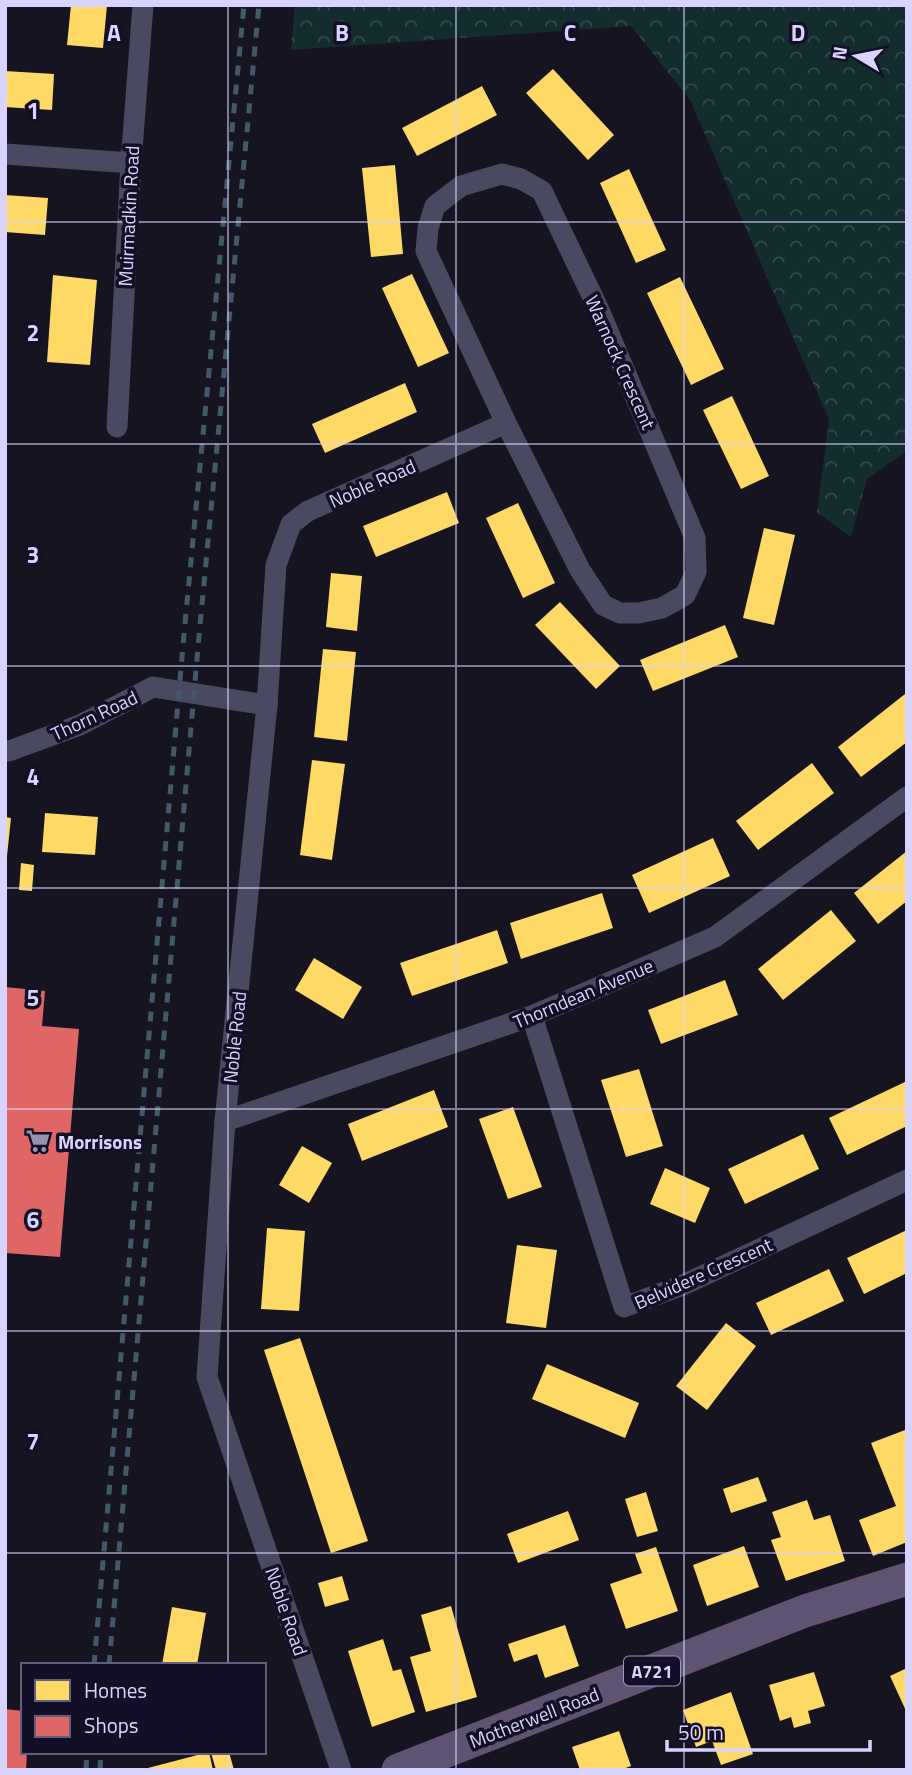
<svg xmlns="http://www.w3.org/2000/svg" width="912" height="1775" font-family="'Titillium Web',sans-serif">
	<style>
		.forest { fill: url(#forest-crowns) }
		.homes { fill: #ffd966 }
		.shops { fill: #e06666 }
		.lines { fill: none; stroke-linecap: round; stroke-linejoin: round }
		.street { stroke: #4a4962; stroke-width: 21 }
		.primary { stroke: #5e5373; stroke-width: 33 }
		.rail { stroke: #43596b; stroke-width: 5; stroke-dasharray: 10 9; stroke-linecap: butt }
		.grid { fill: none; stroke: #d9d4ff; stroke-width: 2; stroke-opacity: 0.55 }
		.labels { text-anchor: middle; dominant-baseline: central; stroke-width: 7; stroke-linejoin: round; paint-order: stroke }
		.shield { fill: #130f26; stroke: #9e99be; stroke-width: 2 }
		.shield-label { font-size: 18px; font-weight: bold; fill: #d9d4ff }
		.street-label { font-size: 19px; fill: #d9d4ff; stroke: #130f26 }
		.poi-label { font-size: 19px; font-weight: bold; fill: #d9d4ff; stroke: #130f26; text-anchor: start }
		.grid-label { font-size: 23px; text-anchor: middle; font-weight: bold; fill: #d9d4ff; stroke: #130f26; stroke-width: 7; stroke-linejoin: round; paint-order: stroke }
	</style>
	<defs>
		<pattern id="forest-crowns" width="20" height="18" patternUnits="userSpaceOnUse" patternTransform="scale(1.75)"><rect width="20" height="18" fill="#132c2d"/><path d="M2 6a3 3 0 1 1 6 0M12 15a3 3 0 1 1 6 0" fill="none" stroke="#354a4c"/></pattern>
	</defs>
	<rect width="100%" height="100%" fill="#161421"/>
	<polygon class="forest" points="295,5 907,5 907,451 867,479 851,537 817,512 829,420 690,100 631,26 291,50"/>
	<g class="homes">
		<polygon points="71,5 107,5 103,48 67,45"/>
		<polygon points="553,69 614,135 588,160 526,93"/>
		<polygon points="5,71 54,74 52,110 5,107"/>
		<polygon points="482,86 497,115 417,156 402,128"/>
		<polygon points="395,165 403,254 371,257 362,168"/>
		<polygon points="629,169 666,250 636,263 600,183"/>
		<polygon points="5,195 48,198 45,235 5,232"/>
		<polygon points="412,274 449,353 418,367 382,288"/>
		<polygon points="53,275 97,280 90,365 47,362"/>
		<polygon points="680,277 724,369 691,385 647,293"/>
		<polygon points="405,383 417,412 325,453 312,424"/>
		<polygon points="732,396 769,476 741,489 703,410"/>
		<polygon points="447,492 459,523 376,557 363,526"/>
		<polygon points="518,503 555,583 523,598 486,518"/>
		<polygon points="764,528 795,535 774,625 743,618"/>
		<polygon points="331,573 362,576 357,631 326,627"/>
		<polygon points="560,602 620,666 596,689 535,625"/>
		<polygon points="725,625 738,657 653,691 640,660"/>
		<polygon points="323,649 356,652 347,741 314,737"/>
		<polygon points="905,694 907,696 907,742 861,777 838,747"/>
		<polygon points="312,760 345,764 332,860 300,855"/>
		<polygon points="812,763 834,793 758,850 736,821"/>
		<polygon points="45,813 98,817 95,855 42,852"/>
		<polygon points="5,817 11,818 7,856 5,856"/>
		<polygon points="713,838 730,876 649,913 632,875"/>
		<polygon points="907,851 907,901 878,924 854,893"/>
		<polygon points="21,863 34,865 32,891 19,890"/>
		<polygon points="602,893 613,928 521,959 510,923"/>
		<polygon points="831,910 856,941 783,1000 758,969"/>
		<polygon points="497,930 508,963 412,996 400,963"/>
		<polygon points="314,958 362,987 343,1019 295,990"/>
		<polygon points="725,980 738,1015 661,1044 648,1010"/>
		<polygon points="639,1069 663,1146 626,1157 601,1080"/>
		<polygon points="907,1081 907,1126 847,1155 829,1118"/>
		<polygon points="434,1090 448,1127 362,1161 348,1124"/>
		<polygon points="513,1107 542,1187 508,1199 479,1119"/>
		<polygon points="803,1134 819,1169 745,1204 728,1169"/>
		<polygon points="302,1146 332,1163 309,1203 279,1185"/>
		<polygon points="665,1168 710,1188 695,1223 650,1204"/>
		<polygon points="267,1228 305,1231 299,1311 261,1309"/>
		<polygon points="907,1230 907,1273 864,1294 847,1258"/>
		<polygon points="517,1245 557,1250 546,1328 506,1323"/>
		<polygon points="829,1269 844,1301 771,1335 756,1303"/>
		<polygon points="726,1323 756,1346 707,1410 676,1386"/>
		<polygon points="300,1338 368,1541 331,1553 264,1350"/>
		<polygon points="547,1364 639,1403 625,1438 532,1399"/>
		<polygon points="905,1430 907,1435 907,1542 873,1556 859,1520 896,1506 871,1443"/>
		<polygon points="758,1477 767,1501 731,1513 723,1489"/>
		<polygon points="646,1492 658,1531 637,1537 625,1499"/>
		<polygon points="807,1500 814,1520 830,1515 845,1561 786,1581 771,1540 781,1537 772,1512"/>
		<polygon points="568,1511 579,1540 518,1563 507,1534"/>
		<polygon points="744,1546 759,1587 707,1606 693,1565"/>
		<polygon points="656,1547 678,1611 626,1629 610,1584 642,1573 635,1554"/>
		<polygon points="342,1576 349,1600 325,1607 318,1583"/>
		<polygon points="451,1606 477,1697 426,1712 410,1657 431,1651 421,1615"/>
		<polygon points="172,1607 206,1613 197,1665 162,1665"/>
		<polygon points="565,1625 579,1666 545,1678 537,1654 514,1662 508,1644"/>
		<polygon points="383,1639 393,1671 401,1669 415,1712 372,1727 348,1651"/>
		<polygon points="907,1668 907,1713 890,1676"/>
		<polygon points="814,1672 825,1706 808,1711 811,1723 794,1728 791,1717 780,1721 769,1685"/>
		<polygon points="731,1692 753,1754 721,1765 712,1741 696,1747 683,1710"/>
		<polygon points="619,1731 631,1766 620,1770 580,1770 572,1747"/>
		<polygon points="209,1752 213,1770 149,1770 148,1768"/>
		<polygon points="214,1752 229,1752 234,1770 216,1770 211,1753"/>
	</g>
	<g class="shops">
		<polygon points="5,987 45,991 42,1026 79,1029 60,1257 5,1253"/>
		<polygon points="5,1709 23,1711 23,1752 27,1752 26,1770 5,1770"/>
	</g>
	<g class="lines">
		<g class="street">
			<polyline points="5,154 131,163"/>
			<polygon points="502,174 521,179 542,191 599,310 695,538 696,572 685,595 662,608 639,613 620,613 603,605 580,570 506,423 426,251 428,228 435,206 461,186"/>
			<polyline points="117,427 131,163 143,5"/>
			<polyline points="5,751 9,751 80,725 153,687 267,705"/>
			<polyline points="532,1016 624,1307 683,1285 907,1180"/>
			<polyline points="225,1121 532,1016 715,937 907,797"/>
			<polyline points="341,1770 207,1377 225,1121 267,705 276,565 291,524 308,511 506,423"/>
		</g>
		<polyline class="primary" points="398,1770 805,1611 907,1579"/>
		<g class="rail">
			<polyline points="94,1665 184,634 244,5"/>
			<polyline points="109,1665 199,636 259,5"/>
			<polyline points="86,1770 87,1752"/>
			<polyline points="100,1770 101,1752"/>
		</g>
	</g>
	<path class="grid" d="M228 5V1665M456 5V1770M684 5V1770M5 222H907M5 444H907M5 666H907M5 888H907M5 1109H907M5 1331H907M5 1553H907M228 1752V1770"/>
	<defs>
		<g id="supermarket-bare" transform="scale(1.89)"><path d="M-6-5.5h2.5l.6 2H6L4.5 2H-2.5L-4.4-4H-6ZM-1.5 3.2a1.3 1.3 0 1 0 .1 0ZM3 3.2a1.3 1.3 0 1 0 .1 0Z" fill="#9591b1" stroke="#130f26" stroke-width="2.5" paint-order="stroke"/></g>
	</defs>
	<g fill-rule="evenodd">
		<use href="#supermarket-bare" x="38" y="1141"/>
	</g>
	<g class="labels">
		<rect class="shield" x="624" y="1656.5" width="56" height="29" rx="5"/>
		<g class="shield-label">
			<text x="652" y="1671">A721</text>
		</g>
		<g class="street-label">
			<text transform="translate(128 216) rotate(-87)">Muirmadkin Road</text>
			<text transform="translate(621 362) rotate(66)">Warnock Crescent</text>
			<text transform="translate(372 483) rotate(-24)">Noble Road</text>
			<text transform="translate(94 715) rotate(-25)">Thorn Road</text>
			<text transform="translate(583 993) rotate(-23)">Thorndean Avenue</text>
			<text transform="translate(234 1037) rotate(-84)">Noble Road</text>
			<text transform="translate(703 1273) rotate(-24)">Belvidere Crescent</text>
			<text transform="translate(287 1611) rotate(71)">Noble Road</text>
			<text transform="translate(534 1717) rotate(-21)">Motherwell Road</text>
		</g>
		<g class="poi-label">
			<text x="58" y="1141">Morrisons</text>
		</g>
	</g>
	<g class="grid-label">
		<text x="114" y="41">A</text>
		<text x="342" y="41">B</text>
		<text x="570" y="41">C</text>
		<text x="798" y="41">D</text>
		<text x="33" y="119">1</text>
		<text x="33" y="341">2</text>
		<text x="33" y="563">3</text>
		<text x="33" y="785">4</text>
		<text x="33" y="1006">5</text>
		<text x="33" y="1228">6</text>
		<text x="33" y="1450">7</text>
	</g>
	<rect width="912" height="1775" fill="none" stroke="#d9d4ff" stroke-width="14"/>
	<rect x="21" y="1663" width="245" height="91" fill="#130f26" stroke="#625e7d" stroke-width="2"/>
	<rect x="35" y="1680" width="35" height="21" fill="#ffd966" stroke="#625e7d" stroke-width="2"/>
	<text x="84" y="1698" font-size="21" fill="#d9d4ff">Homes</text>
	<rect x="35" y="1716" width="35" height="21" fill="#e06666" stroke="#625e7d" stroke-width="2"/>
	<text x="84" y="1733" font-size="21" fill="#d9d4ff">Shops</text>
	<g transform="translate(856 56) rotate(280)" stroke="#130f26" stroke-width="5" paint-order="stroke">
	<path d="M0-5L12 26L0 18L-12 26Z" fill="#d9d4ff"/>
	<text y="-10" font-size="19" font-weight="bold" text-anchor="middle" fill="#d9d4ff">N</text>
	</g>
	<path d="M667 1740v10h203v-10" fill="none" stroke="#d9d4ff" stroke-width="3.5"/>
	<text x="678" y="1740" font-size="21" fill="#d9d4ff" stroke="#130f26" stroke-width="5" paint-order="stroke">50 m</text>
</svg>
